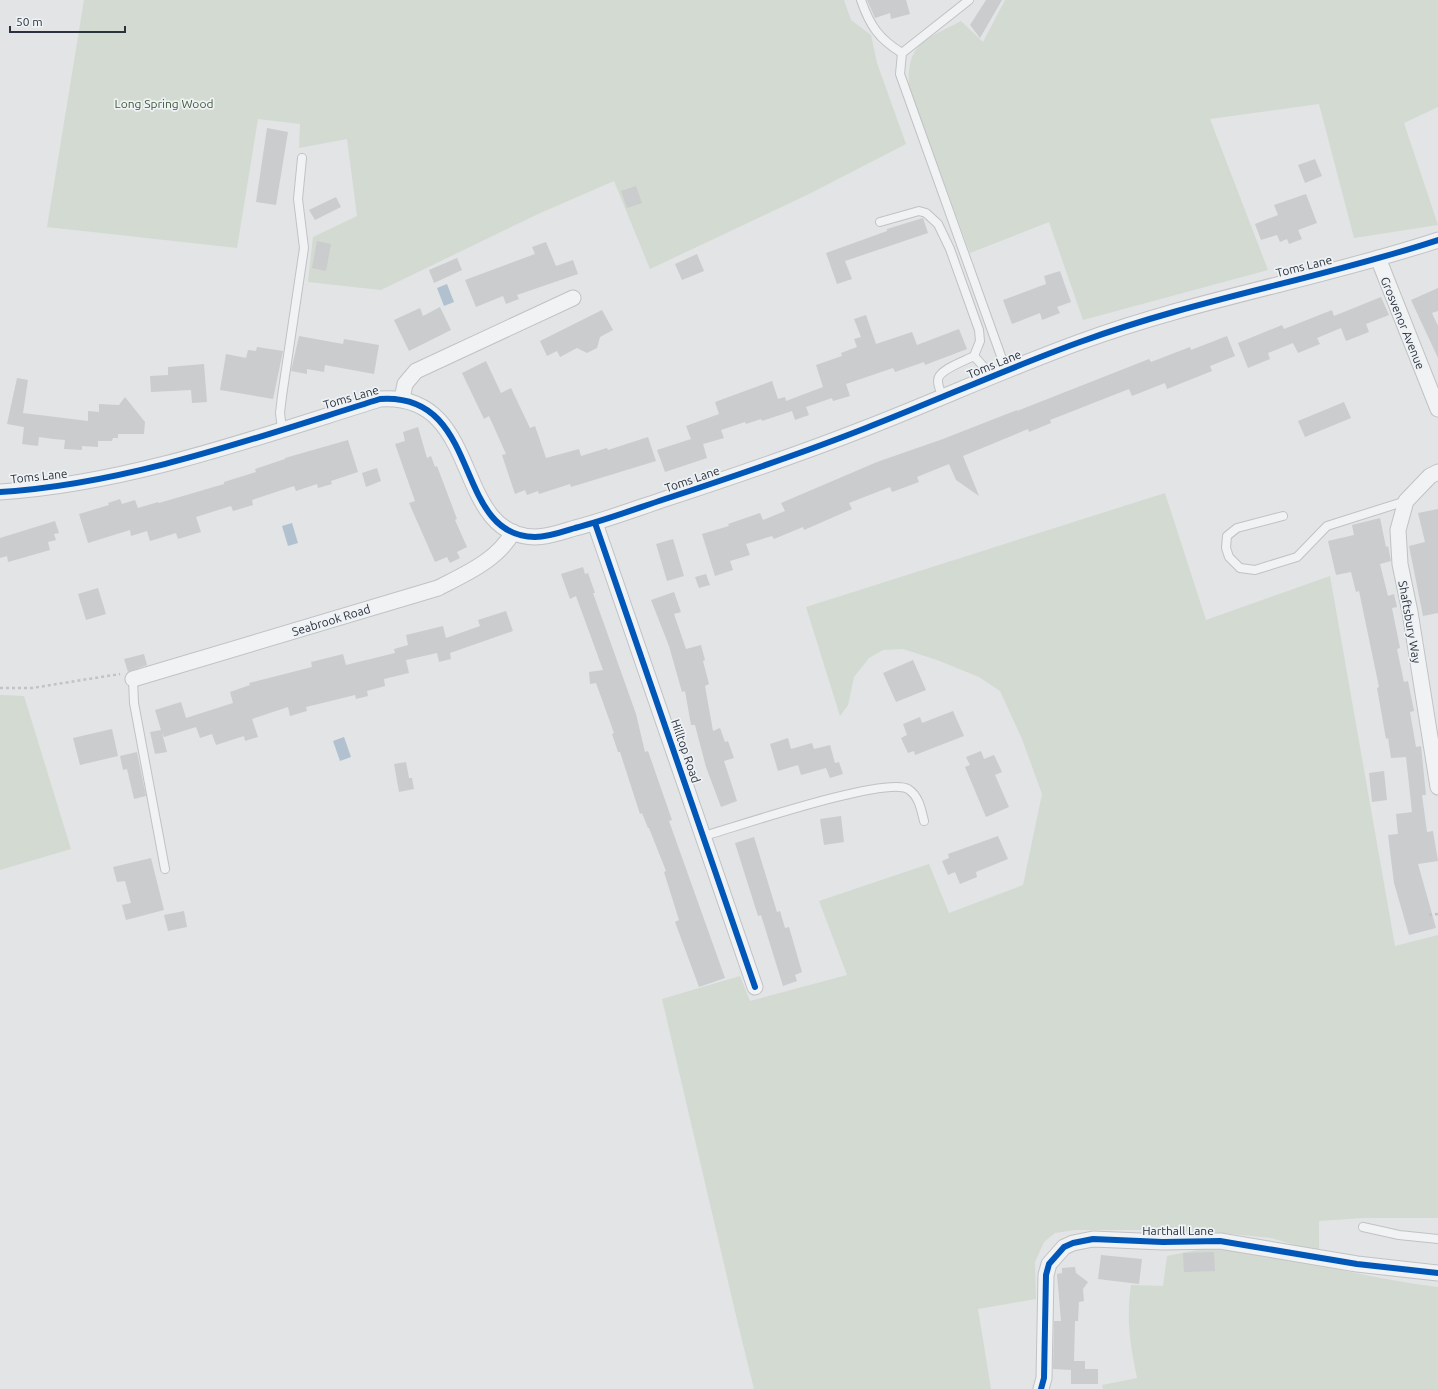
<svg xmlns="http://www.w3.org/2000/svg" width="1438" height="1389" font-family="Ubuntu,sans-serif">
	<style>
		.green { fill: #d3dad2 }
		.water { fill: #b2c1cf }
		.building { fill: #caccce }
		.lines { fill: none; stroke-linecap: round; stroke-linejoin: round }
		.lane-casing { stroke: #c0c2c4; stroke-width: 10 }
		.street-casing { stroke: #c0c2c4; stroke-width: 17 }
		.path { stroke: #c2c3c6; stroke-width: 2.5; stroke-dasharray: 3 3; stroke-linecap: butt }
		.lane { stroke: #f0f2f3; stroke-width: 8 }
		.street { stroke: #f0f2f3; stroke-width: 15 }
		.cycleway-casing { stroke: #eff2f5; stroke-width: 8 }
		.cycleway { stroke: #0057b8; stroke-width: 6 }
		.labels { text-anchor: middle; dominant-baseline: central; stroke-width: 3.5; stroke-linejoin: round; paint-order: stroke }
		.park-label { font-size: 12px; fill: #405938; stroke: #eff2f5 }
		.street-label { font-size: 12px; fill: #2a323e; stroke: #eff2f5 }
	</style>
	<rect width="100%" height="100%" fill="#e2e4e6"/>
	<g class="green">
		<polygon points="84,0 844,0 851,20 871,35 877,63 906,144 809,194 650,269 614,181 538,214 381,290 308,282 313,237 357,216 347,139 299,148 300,124 258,119 237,248 47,227"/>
		<path d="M1005 0H1438V107L1404 123 1438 225 1354 238 1319 104 1210 119 1268 270 1083 320 1049 222 970 253 909 88C906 42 926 40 961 21L983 42Z"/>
		<polygon points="1165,493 1206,620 1330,576 1395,946 1438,935 1438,1218 1363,1218 1319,1221 1319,1252 1271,1238 1221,1233 1147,1230 1075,1230 1055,1233 1044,1242 1035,1262 1036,1299 978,1309 991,1389 754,1389 738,1324 662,999 740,976 750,1001 847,975 819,901 929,864 949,913 1023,885 1042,794 1022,739 1000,691 979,677 937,660 903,649 883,650 869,658 854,677 848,705 840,716 806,607"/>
		<polygon points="0,695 24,696 71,849 0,870"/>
		<path d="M1202 1249C1282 1252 1359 1278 1438 1287V1389H1103L1102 1385 1137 1378C1130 1343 1126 1321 1131 1285L1163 1286 1167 1256Z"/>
	</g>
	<g class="water">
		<polygon points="447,284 454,302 444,306 437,288"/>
		<polygon points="292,523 298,543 288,546 282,526"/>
		<polygon points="344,737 351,757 340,761 333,741"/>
	</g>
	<g class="building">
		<polygon points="867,0 906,0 910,14 891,19 890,13 875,18"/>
		<polygon points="986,0 1002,0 980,38 970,25"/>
		<polygon points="267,128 288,132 276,205 256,202"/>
		<polygon points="1315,159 1322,176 1305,183 1298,165"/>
		<polygon points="636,186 642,203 627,208 621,191"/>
		<polygon points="1306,194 1317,223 1298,230 1302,239 1289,244 1287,239 1280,242 1277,235 1261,240 1255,224 1278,215 1274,205"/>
		<polygon points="336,197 341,207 315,220 309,210"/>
		<polygon points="923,218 928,233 845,261 852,279 837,284 826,253 887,231 887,229"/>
		<polygon points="317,241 331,244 326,271 312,268"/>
		<polygon points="546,242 556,266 573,260 578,274 517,295 519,299 506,304 503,296 476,307 465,280 535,254 532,247"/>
		<polygon points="697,254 704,271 682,280 675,264"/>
		<polygon points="457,258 462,270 434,283 429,270"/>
		<polygon points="1060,271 1071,302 1057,307 1060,313 1042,320 1040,313 1012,324 1003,300 1046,284 1044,276"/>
		<polygon points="1438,288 1438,311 1432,313 1438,326 1438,358 1411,300"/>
		<polygon points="1381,297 1389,315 1366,324 1369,332 1346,341 1341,328 1317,338 1320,344 1298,353 1293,343 1268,353 1270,359 1248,368 1238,343 1282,325 1284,329 1332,310 1334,316"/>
		<polygon points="440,307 451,330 409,351 394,320 420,308 423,316"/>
		<polygon points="602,310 613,330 600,337 597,348 587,353 577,348 560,357 557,351 547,356 540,341"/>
		<polygon points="866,315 876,344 912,332 917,345 959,329 967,349 925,365 924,362 895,372 893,368 846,384 850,396 833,401 832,398 806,407 809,415 795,420 792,411 762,421 761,419 746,424 745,422 721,430 724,438 703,444 707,458 665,472 657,450 691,439 686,426 719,414 715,402 772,381 778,399 785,397 786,401 823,387 816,365 842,356 841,353 857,347 854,339 861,337 854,319"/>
		<polygon points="299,336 343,344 344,339 379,345 374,374 325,365 324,372 307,369 307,374 291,371"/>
		<polygon points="1227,336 1235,356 1210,366 1212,371 1167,389 1165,383 1132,396 1129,389 1050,420 1051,423 1029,432 1028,429 963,456 979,496 956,480 949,464 917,477 919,482 892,492 890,487 849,503 852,509 804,530 803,527 774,539 772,536 746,544 750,555 730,561 733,570 715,576 702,534 729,526 728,524 760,513 763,520 785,511 781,503 877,462 943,439 1017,410 1017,411 1149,359 1151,362 1190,347 1191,350"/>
		<polygon points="257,347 283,351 273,399 220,390 226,354 246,358 248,350 256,351"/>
		<polygon points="486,361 501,393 511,388 530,428 535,426 546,458 579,449 581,456 607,448 608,450 648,437 656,461 571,487 570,484 539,494 538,491 527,495 525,490 515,494 502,455 506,454 489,416 484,419 462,373"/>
		<polygon points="204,364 207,402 192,403 191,390 151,392 150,376 168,375 168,367"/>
		<polygon points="17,378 28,380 23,413 88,421 88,411 99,412 99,404 119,405 125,397 145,422 144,434 118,434 118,438 113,438 112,441 98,441 98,447 82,446 82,450 64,449 65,440 53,439 39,437 38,446 22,444 24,427 7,424"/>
		<polygon points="1344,402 1351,418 1305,437 1298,421"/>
		<polygon points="418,427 427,458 431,456 435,467 437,466 457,519 455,520 467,547 457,552 460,558 450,563 447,557 435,562 409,503 415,501 395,444 405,441 403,432"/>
		<polygon points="348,440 358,472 331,481 332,484 318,488 317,484 296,491 294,486 252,500 253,505 233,511 231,506 196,517 201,532 178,539 176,533 150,541 147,531 131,536 130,530 88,543 79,514 109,505 108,503 120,499 122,504 135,500 138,508 158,502 159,503 224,484 224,482 256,472 255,469 285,459 285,458"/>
		<polygon points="377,468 381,481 366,487 362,473"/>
		<polygon points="1438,509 1438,613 1423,616 1409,546 1425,542 1418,513"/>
		<polygon points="1380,518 1386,547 1388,546 1391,561 1380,564 1388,596 1394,594 1397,607 1392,608 1400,648 1397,649 1404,682 1408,681 1414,711 1410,712 1416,747 1421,746 1426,795 1422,795 1427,832 1433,831 1438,861 1418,864 1436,928 1409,935 1394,883 1388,835 1398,834 1396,814 1412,812 1406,757 1391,758 1388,738 1386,739 1377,688 1379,687 1359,591 1356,592 1351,572 1336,575 1328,541 1354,535 1352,525"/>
		<polygon points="55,521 59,533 54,534 56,540 48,542 50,550 8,562 7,556 0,558 0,538"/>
		<polygon points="673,539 684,576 667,581 656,544"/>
		<polygon points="583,567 585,574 588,573 595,593 593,593 636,714 645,752 648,751 672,820 669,821 725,978 699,987 675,922 679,920 664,872 666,871 649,828 648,828 642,813 640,814 620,752 618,752 612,734 614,733 596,683 590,684 589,672 603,670 576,596 570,599 561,574"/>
		<polygon points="706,574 710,585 699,588 695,577"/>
		<polygon points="98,588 106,614 86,620 78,594"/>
		<polygon points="674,592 681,612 674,614 686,649 701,645 705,660 703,661 709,684 705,686 713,731 720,728 725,742 728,741 734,758 724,761 737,801 721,807 706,767 695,725 691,725 685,691 682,692 669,646 651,600"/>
		<polygon points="506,611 513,631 450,653 451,659 439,662 437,653 406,660 409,673 384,679 385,686 367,691 368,696 356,699 355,695 306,707 307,711 290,716 288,707 252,719 258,737 245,741 244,736 216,745 212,734 200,738 196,727 164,737 162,733 167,752 155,754 150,732 161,730 155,710 181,702 186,718 233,703 230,692 250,685 249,683 312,667 311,662 343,654 346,665 395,653 394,649 408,645 406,635 443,626 446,638 480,626 478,620"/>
		<polygon points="144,654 147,665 128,672 124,659"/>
		<polygon points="913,660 926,690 896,702 883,673"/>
		<polygon points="953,711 964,736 915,755 914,751 908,753 901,738 907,735 903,724 920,717 922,723"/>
		<polygon points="112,729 118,756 80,765 73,738"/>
		<polygon points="788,738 791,749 812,743 814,749 830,745 835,763 839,762 843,774 830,778 826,768 801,775 798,765 778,771 770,744"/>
		<polygon points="981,751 984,759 994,755 1002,772 995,775 1009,807 986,817 965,767 970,765 966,757"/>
		<polygon points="137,752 146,796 134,799 127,769 123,770 120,756"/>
		<polygon points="406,762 409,778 412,778 414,789 399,792 394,764"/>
		<polygon points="1384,771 1387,800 1372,802 1369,773"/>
		<polygon points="841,816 844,842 824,845 820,819"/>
		<polygon points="998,836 1008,859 976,872 977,877 960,884 955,872 948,875 942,861 949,858 948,854"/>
		<polygon points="754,837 777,912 780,911 785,928 789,927 802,972 795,975 797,981 783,986 761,915 758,916 735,843"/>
		<polygon points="151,858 164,910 126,920 122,905 131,903 125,881 117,882 113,867"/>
		<polygon points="184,911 187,927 168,931 164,915"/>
		<polygon points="1214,1252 1215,1271 1184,1272 1183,1253"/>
		<polygon points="1101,1255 1142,1259 1139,1284 1098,1279"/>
		<polygon points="1075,1267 1076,1273 1088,1282 1083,1289 1084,1301 1079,1302 1078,1321 1075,1321 1074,1361 1085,1361 1085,1369 1098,1369 1098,1384 1071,1384 1071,1370 1053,1369 1054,1321 1061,1321 1057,1274 1062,1273 1062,1268"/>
	</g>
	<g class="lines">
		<g class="lane-casing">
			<g id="lane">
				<path d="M861 0C870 26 879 39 902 53"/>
				<polyline points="969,0 902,53 900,74 1006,370"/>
				<polyline points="880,222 919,211 926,213 938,224 950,249 979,330 980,341 974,356"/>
				<path d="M942 397C941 392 938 386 938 381 937 370 965 361 974 356L983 366 987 378"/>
				<polyline points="282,429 280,413 282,396 304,248 298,199 302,158"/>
				<polyline points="1283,516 1237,528 1227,536 1226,548 1229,557 1240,568 1255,570 1297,557 1327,526 1406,501"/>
				<polyline points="133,679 134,703 165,869"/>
				<path d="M704 836C736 827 885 776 908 789 919 796 921 809 924 821"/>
				<polyline points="1363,1227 1399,1235 1438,1239"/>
			</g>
		</g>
		<g class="street-casing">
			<g id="street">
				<polyline points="1378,258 1438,409"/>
				<polyline points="402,399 405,384 416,371 573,298"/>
				<polyline points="1438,472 1430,476 1406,501 1398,530 1400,564 1410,612 1438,787"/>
				<path d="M0 492C128 484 258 437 380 399 484 392 451 536 535 537 549 537 562 532 575 528 606 520 635 509 665 499 732 477 800 454 866 428 938 400 1008 368 1080 342 1197 299 1320 279 1438 240"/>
				<polyline points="595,523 755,987"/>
				<path d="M133 679 438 588C465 574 498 560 513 532"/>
				<polyline points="1041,1389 1044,1378 1046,1275 1049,1264 1064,1247 1073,1243 1093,1239 1163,1242 1220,1241 1357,1264 1438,1273"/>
			</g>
		</g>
		<g class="path">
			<polyline points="0,688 32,688 120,674"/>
			<polyline points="1429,915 1438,914"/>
		</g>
		<use href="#lane" class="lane"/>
		<use href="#street" class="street"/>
		<g class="cycleway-casing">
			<g id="cycleway">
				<path d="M0 492C128 484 258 437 380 399 484 392 451 536 535 537 549 537 562 532 575 528 606 520 635 509 665 499 732 477 800 454 866 428 938 400 1008 368 1080 342 1197 299 1320 279 1438 240"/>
				<polyline points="595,523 755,987"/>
				<polyline points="1041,1389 1044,1378 1046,1275 1049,1264 1064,1247 1073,1243 1093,1239 1163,1242 1220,1241 1357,1264 1438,1273"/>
			</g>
		</g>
		<use href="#cycleway" class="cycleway"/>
	</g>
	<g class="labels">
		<g class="park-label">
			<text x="164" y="103">Long Spring Wood</text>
		</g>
		<g class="street-label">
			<text transform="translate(1304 266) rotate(-14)">Toms Lane</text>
			<text transform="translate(1403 323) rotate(68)">Grosvenor Avenue</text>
			<text transform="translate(994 364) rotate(-22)">Toms Lane</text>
			<text transform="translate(351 397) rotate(-16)">Toms Lane</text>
			<text transform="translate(39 476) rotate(-6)">Toms Lane</text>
			<text transform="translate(692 479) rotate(-19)">Toms Lane</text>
			<text transform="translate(331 620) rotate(-17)">Seabrook Road</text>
			<text transform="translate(1410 622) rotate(80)">Shaftsbury Way</text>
			<text transform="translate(686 751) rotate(71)">Hilltop Road</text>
			<text x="1178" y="1230">Harthall Lane</text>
		</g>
	</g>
	<path d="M10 26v6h115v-6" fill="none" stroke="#2a323e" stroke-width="2"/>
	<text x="16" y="26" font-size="12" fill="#2a323e" stroke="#eff2f5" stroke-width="3" paint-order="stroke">50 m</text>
</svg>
